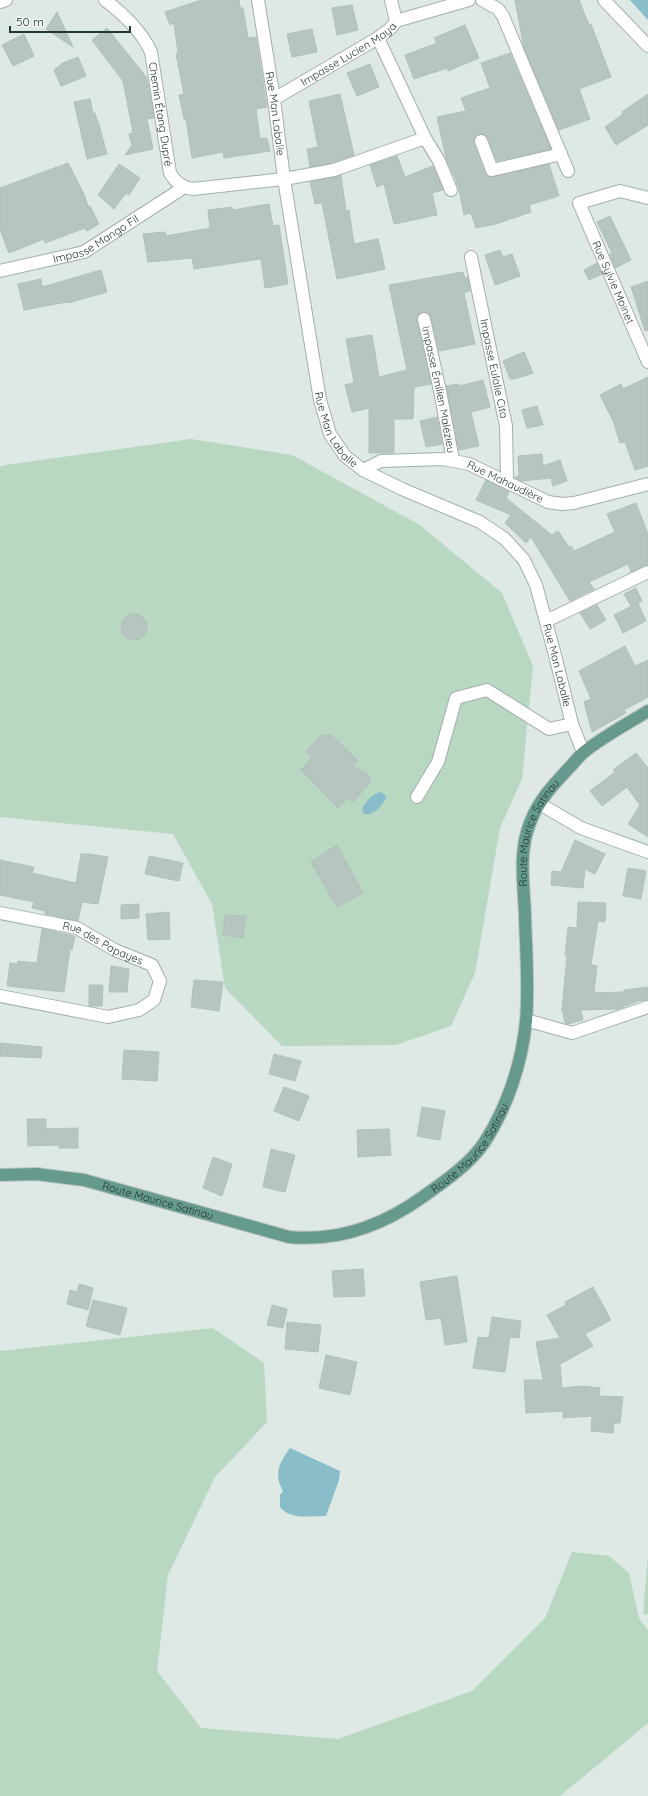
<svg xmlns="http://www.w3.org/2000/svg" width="648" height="1796" font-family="Quicksand,sans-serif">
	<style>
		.green { fill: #b8d8c2 }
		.water { fill: #8abdca }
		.building { fill: #b7c5c0; stroke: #b1c1bb }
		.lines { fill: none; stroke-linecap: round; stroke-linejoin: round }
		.minor-casing { stroke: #a2afab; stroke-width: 14 }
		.major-casing { stroke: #bcc3c1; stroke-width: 14 }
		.minor { stroke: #fff; stroke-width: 12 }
		.major { stroke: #669a8f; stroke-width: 12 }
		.labels { text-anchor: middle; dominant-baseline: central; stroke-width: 3; stroke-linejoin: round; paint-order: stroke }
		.street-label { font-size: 11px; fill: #213631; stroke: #eef5f2 }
	</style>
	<rect width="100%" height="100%" fill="#dee8e4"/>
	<g class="green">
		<polygon points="191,439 292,455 420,525 502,593 533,666 522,779 500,828 475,973 451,1026 396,1045 282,1046 225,988 212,904 173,834 0,817 0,467 6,465"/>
		<polygon points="213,1328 264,1363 267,1422 215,1477 168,1575 157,1671 201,1728 338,1739 472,1691 545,1618 572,1552 609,1556 629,1573 639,1618 648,1630 648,1723 560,1796 0,1796 0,1351"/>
		<polygon points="648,1555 648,1615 643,1614"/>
	</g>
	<g class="water">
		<polygon points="630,0 648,0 648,20"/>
		<path d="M381 792 386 796C385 804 372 817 364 814L362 810C363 803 374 793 381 792Z"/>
		<path d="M290 1448 340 1471 339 1480 326 1516C311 1516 290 1520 280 1507V1495L283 1491C273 1473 280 1462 290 1448Z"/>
	</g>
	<g class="building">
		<polygon points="201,0 239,0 240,8 243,8 248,38 256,37 267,107 256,109 260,139 267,138 270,151 224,158 223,152 192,158 186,119 184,119 179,95 184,94 176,54 178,53 174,23 170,25 165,12"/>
		<polygon points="515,0 579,0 589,25 591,24 611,77 579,89 590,119 559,130 524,48"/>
		<polygon points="352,5 358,30 337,35 332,8"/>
		<polygon points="57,12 73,47 46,29"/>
		<polygon points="465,25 479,58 448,71 447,68 414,79 405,55 437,43 434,38"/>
		<polygon points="107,28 147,78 154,118 147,119 153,149 125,155 132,145 129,134 133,133 123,81 92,40"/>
		<polygon points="312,29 317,52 292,57 287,34"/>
		<polygon points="24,34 34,56 13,66 2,45"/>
		<polygon points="510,53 551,149 497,161 485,135 479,134 475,136 474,144 485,173 490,177 549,164 559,196 529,205 531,212 496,224 476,228 471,213 464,215 458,185 446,158 437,117 466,111 461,98 490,88 481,63"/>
		<polygon points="78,57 86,76 61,86 54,70 63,63"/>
		<polygon points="370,64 379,87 357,96 347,73"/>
		<polygon points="340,94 354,155 332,163 310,167 307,149 318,147 309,101"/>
		<polygon points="648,94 648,125 616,145 605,127 623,114 622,112"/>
		<polygon points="90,99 93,113 95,113 97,121 98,121 107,154 87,159 74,102"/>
		<polygon points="397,156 405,177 433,166 443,190 432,193 437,215 394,224 384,184 377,187 370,165"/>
		<polygon points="68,163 83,192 89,208 90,206 99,224 87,231 85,228 45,243 44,239 9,253 0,230 0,188"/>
		<polygon points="119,164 140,178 129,195 126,193 114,209 98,195"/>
		<polygon points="341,175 346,211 349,210 354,244 378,239 385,269 337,279 322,203 315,204 310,182"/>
		<polygon points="269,204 273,226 279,225 288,284 265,288 261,259 194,269 192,258 148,262 143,234 165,232 166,236 210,228 208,210 232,207 233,210"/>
		<polygon points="610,216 631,260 615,268 610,254 612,253 597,222"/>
		<polygon points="500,250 503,257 512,254 520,276 495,285 485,255"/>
		<polygon points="597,263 602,274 589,280 584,270"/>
		<polygon points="101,270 107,292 68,303 67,302 24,310 18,284 41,279 42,287"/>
		<polygon points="463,272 465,278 468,277 470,291 464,293 475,344 439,351 430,314 423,312 419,314 417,321 431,384 414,387 413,419 394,419 394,453 369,453 369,408 352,412 345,385 354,383 346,339 372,335 379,377 407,370 389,285"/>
		<polygon points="648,281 648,330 645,331 631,287"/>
		<polygon points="524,352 533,373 515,379 510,379 503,361"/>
		<polygon points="648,377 648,466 635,470 625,442 620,443 613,421 600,395 621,384 623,389"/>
		<polygon points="483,380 490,407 471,412 479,446 459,450 446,386 459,384 459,386"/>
		<polygon points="537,406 543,425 527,428 522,410"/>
		<polygon points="437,417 442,444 426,447 420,421"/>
		<polygon points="542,454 543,466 560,460 567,481 553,486 551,478 521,481 514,478 519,475 518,456"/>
		<polygon points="486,480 509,492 506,498 552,535 558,531 569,547 571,546 574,551 615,532 607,514 636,503 648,534 648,565 631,572 628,564 589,582 594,589 570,601 531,537 526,543 505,523 511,515 476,500"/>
		<polygon points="636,588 642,601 631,606 624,594"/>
		<polygon points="638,603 646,621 623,633 614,615"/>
		<polygon points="597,605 606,620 590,629 580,613"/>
		<circle cx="134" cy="627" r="13"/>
		<polygon points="625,646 635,666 648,660 648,697 624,710 626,713 592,732 584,702 591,699 579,671"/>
		<polygon points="331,735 358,761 353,766 368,774 371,782 353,802 349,797 338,808 301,770 312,757 306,751 321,736"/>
		<polygon points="636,753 648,768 648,837 628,824 640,805 627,787 602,806 590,791 615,772 613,770"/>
		<polygon points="575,840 605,854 595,874 585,869 583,888 551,885 552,871 561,872"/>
		<polygon points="337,845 363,893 337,907 311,862"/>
		<polygon points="81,854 89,854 108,857 98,904 82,902 78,921 45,914 45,911 32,908 34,902 0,895 0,860 34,867 32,873 76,883"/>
		<polygon points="149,856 183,863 179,881 145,874"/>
		<polygon points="628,868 646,871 641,899 623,896"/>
		<polygon points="578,902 606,903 605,922 598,921 593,951 591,965 597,966 594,993 624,992 624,990 648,987 648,1000 638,1001 618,1009 581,1010 583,1020 568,1024 565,1023 562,1009 567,955 565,955 568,927 577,928"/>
		<polygon points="139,904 139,918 121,919 121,905"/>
		<polygon points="169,912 170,939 148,940 146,914"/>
		<polygon points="225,915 246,916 243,938 223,935"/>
		<polygon points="42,929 75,936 72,950 70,949 64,992 7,986 10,963 17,964 18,961 37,963"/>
		<polygon points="111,966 129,969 127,992 109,992"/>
		<polygon points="194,980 223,982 219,1011 191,1007"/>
		<polygon points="89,985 103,985 102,1006 89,1006"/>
		<polygon points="0,1043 42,1047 41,1058 0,1056"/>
		<polygon points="124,1050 159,1052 157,1081 122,1079"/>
		<polygon points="274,1054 301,1061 295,1081 269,1074"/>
		<polygon points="284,1087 309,1096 299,1121 274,1111"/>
		<polygon points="422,1107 445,1111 440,1140 417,1136"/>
		<polygon points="27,1119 46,1119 46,1129 78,1128 78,1148 59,1148 59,1145 28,1146"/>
		<polygon points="389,1129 391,1155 358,1157 357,1130"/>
		<polygon points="271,1149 295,1155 285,1192 263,1187"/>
		<polygon points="213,1157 232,1164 222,1196 203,1188"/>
		<polygon points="363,1269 365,1296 334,1297 332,1271"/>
		<polygon points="457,1276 467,1342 445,1345 441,1318 426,1320 420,1282"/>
		<polygon points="79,1284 93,1288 88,1310 67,1304 70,1290 77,1292"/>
		<polygon points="593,1287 611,1320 585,1334 593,1346 560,1364 562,1388 583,1386 600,1388 599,1396 623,1397 620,1423 614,1423 613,1433 591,1431 592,1416 563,1418 563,1411 526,1413 524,1380 543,1380 536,1342 560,1338 547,1315 566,1305 565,1302"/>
		<polygon points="93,1300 127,1308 120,1335 86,1326"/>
		<polygon points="272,1305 287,1309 283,1328 267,1325"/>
		<polygon points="492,1317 521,1321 519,1338 510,1337 505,1372 473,1368 478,1337 489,1338"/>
		<polygon points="287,1322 321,1325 318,1352 285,1349"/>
		<polygon points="326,1355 357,1362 350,1395 319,1388"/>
	</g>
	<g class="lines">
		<g class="minor-casing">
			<g id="minor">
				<path id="s1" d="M105 0C123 14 141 30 151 52L170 173C176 183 182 187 193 189L284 179 334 170 425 138"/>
				<path id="s2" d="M258 0 274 99 284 179 320 400 330 434 345 456 363 470 402 489 480 522 505 539 524 560 536 585 555 655 572 724 583 752"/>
				<polyline points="391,0 396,21"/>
				<polyline points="482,0 498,9 503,16 568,171"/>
				<polyline points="604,0 648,46"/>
				<polyline points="0,2 6,0"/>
				<polyline points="378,38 425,138 439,161 451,190"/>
				<path id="s3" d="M274 99 378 38 391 28 396 21 469 0"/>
				<polyline points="481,141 492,170 561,154"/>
				<path id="s4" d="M648 198 620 191 579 203 648 362"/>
				<path id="s5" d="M471 257 506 426 507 481"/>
				<path id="s6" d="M0 271 84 252 183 188"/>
				<path id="s7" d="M424 319 440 391 453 460"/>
				<path id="s8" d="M363 470 381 461 443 459 469 464 548 502 562 504 574 503 648 484"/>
				<polyline points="546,621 648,572"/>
				<polyline points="417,797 438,762 456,698 487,690 549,729 572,724"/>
				<polyline points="540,804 581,828 648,852"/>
				<path id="s9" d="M0 913 77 928 115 950 152 965 160 981 154 1000 139 1010 108 1017 0 996"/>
				<polyline points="526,1020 572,1033 648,1007"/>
			</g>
		</g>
		<g class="major-casing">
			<g id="major">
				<path id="s10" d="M0 1175 36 1174 84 1180 289 1237C339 1242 384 1225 424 1196 444 1182 470 1164 484 1143 507 1108 522 1063 526 1021 529 987 526 951 525 916 524 885 518 853 530 823 538 801 553 785 569 768 574 763 579 756 584 752 604 736 627 724 648 711"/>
			</g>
		</g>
		<use href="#minor" class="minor"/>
		<use href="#major" class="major"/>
	</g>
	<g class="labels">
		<g class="street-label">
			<text stroke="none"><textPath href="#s3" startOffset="87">Impasse Lucien Maya</textPath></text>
			<text stroke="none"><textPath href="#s1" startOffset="133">Chemin Étang Dupré</textPath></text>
			<text stroke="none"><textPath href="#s2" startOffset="115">Rue Man Laballe</textPath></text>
			<text stroke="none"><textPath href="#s6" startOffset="102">Impasse Mango Fil</textPath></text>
			<text stroke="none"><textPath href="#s4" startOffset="158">Rue Sylvie Moinet</textPath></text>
			<text stroke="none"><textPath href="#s5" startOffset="114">Impasse Eulalie Cita</textPath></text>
			<text stroke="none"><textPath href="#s7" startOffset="72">Impasse Émilien Malézieu</textPath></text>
			<text stroke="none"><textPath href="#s2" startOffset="439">Rue Man Laballe</textPath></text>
			<text stroke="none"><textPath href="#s8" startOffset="149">Rue Mahaudière</textPath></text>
			<text stroke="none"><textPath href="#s2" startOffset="787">Rue Man Laballe</textPath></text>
			<text stroke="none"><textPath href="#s10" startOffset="844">Route Maurice Satinau</textPath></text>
			<text stroke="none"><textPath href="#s9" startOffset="108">Rue des Papayes</textPath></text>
			<text stroke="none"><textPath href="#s10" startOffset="509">Route Maurice Satinau</textPath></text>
			<text stroke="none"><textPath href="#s10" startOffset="161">Route Maurice Satinau</textPath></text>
		</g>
	</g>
	<path d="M10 26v6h120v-6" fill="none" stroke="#213631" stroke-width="2"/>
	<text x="16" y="26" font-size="12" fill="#213631" stroke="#eef5f2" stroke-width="3" paint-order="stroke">50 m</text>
</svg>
